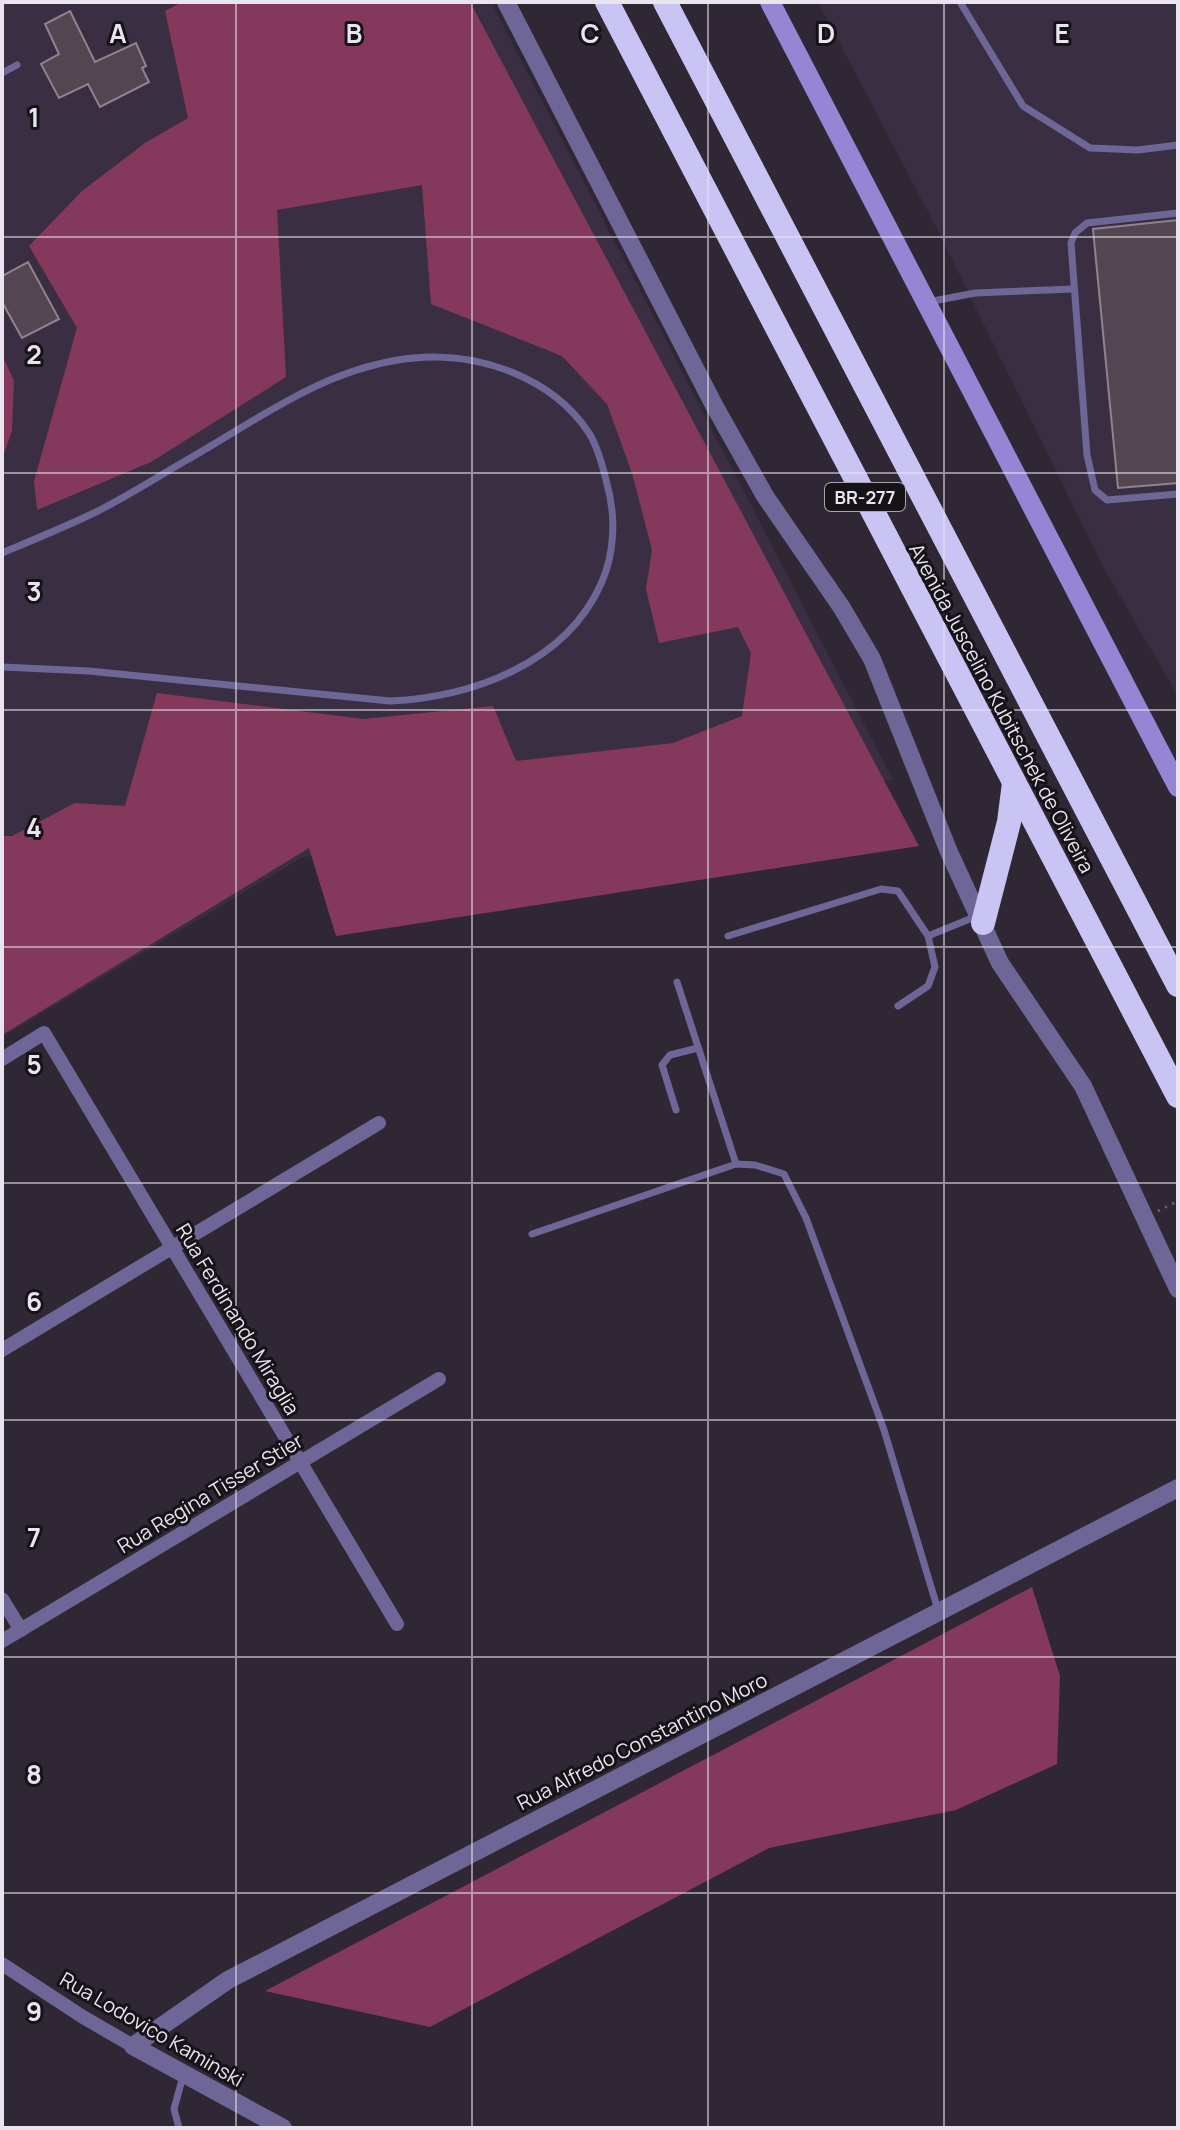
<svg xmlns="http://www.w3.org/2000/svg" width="1180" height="2130" font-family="Manrope,sans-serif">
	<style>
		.built { fill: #3a2f42 }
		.forest { fill: #84395c }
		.building { fill: #544651; stroke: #92828f; stroke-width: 2 }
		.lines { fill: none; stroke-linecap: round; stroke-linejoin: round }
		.path { stroke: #6d6671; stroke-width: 3; stroke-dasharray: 2 6; stroke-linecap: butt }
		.service { stroke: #6e6697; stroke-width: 7 }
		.minor { stroke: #6e6697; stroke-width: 14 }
		.tertiary { stroke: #6e6697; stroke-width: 18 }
		.secondary { stroke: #9486d5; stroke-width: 20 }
		.motorway { stroke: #cac4f5; stroke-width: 24 }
		.grid { fill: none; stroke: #e9e4ed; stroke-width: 2; stroke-opacity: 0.55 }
		.labels { text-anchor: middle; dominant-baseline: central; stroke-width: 6; stroke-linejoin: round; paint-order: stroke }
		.shield { fill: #151218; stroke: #a9a5ad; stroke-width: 2 }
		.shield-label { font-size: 18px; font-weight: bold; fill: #e9e4ed }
		.street-label { font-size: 20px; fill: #e9e4ed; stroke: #151218 }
		.grid-label { font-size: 26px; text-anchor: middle; font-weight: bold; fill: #e9e4ed; stroke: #151218; stroke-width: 6; stroke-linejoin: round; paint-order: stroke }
	</style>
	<rect width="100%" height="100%" fill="#2f2734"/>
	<g class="built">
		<polygon points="2,2 491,2 893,780 303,857 2,1037"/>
		<polygon points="818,2 1178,2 1178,696 1106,572 935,225"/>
	</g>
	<g class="forest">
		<polygon points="182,2 470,2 919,846 336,936 309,848 2,1035 2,836 12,836 75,803 125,806 157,693 363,719 493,706 516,761 673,743 742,716 751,653 738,627 659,643 646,589 652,550 632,473 607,404 562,356 431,304 422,185 277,210 286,377 151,462 37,510 34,481 77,328 29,246 82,191 145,143 188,118 165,11"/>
		<polygon points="2,355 14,381 12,431 2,459"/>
		<polygon points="1032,1587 1060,1676 1057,1764 956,1810 769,1848 430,2027 265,1991"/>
	</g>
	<g class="building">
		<polygon points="70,11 95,62 136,43 146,66 142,68 149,82 100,107 88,84 59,98 41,64 59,54 45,24"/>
		<polygon points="1178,220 1178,483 1118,488 1093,229"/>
		<polygon points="28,262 59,319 22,338 2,302 2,276"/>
	</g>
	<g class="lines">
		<polyline class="path" points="1158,1211 1178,1201"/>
		<g class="service">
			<polyline points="960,2 1023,106 1090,148 1138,150 1178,145"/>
			<polyline points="2,73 17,65"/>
			<polyline points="1178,213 1087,223 1075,233 1071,243 1087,455 1095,490 1107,500 1178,494"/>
			<polyline points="928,302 975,293 1073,289"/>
			<path d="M2 553C33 540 65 527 96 512 126 497 156 478 185 461 259 419 327 366 414 358 479 352 552 377 589 433 598 447 603 467 607 484 616 516 615 553 601 584 565 664 472 697 390 701L89 671 2 667"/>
			<polyline points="728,936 881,889 898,891 928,936 935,967 928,986 898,1006"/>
			<polyline points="928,936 977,916"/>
			<polyline points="677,982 736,1164"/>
			<polyline points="676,1110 662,1065 670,1055 698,1048"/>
			<polyline points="532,1234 736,1164 755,1165 784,1174 806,1218 884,1430 938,1610"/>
			<polyline points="179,2128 174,2109 183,2076"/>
		</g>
		<g class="minor">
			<polyline points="2,1059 44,1033 397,1624"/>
			<polyline points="2,1350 379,1123"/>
			<polyline points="2,1599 21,1630"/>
			<polyline points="2,1641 439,1379"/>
			<polyline points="2,1964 83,2017 133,2046"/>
		</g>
		<g class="tertiary">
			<polyline points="506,2 715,407 765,496 842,608 872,659 949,852 1000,963 1083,1086 1178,1289"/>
			<polyline points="283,2128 133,2046 228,1980 1178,1488"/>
		</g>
		<polyline class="secondary" points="770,2 1178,787"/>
		<g class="motorway">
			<polyline points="607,2 1178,1096"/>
			<polyline points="665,2 1178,985"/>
			<polyline points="983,923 1009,822 1014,783"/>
		</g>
	</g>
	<path class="grid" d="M236 2V2128M472 2V2128M708 2V2128M944 2V2128M2 237H1178M2 473H1178M2 710H1178M2 947H1178M2 1183H1178M2 1420H1178M2 1657H1178M2 1893H1178"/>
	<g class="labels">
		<rect class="shield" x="825" y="483" width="80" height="28" rx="6"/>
		<g class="shield-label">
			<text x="865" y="497">BR-277</text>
		</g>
		<g class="street-label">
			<text transform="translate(1002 708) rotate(62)">Avenida Juscelino Kubitschek de Oliveira</text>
			<text transform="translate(238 1319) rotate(59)">Rua Ferdinando Miraglia</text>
			<text transform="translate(210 1493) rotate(-31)">Rua Regina Tisser Stier</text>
			<text transform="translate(642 1741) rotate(-27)">Rua Alfredo Constantino Moro</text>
			<text transform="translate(152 2029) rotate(30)">Rua Lodovico Kaminski</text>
		</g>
	</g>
	<g class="grid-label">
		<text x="118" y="43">A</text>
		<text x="354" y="43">B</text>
		<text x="590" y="43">C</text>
		<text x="826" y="43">D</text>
		<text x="1062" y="43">E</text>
		<text x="34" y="127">1</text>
		<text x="34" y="364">2</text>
		<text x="34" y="601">3</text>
		<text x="34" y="837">4</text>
		<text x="34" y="1074">5</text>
		<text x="34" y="1311">6</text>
		<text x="34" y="1547">7</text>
		<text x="34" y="1784">8</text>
		<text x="34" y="2021">9</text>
	</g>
	<rect width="1180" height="2130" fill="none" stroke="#e9e4ed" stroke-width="8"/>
</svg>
